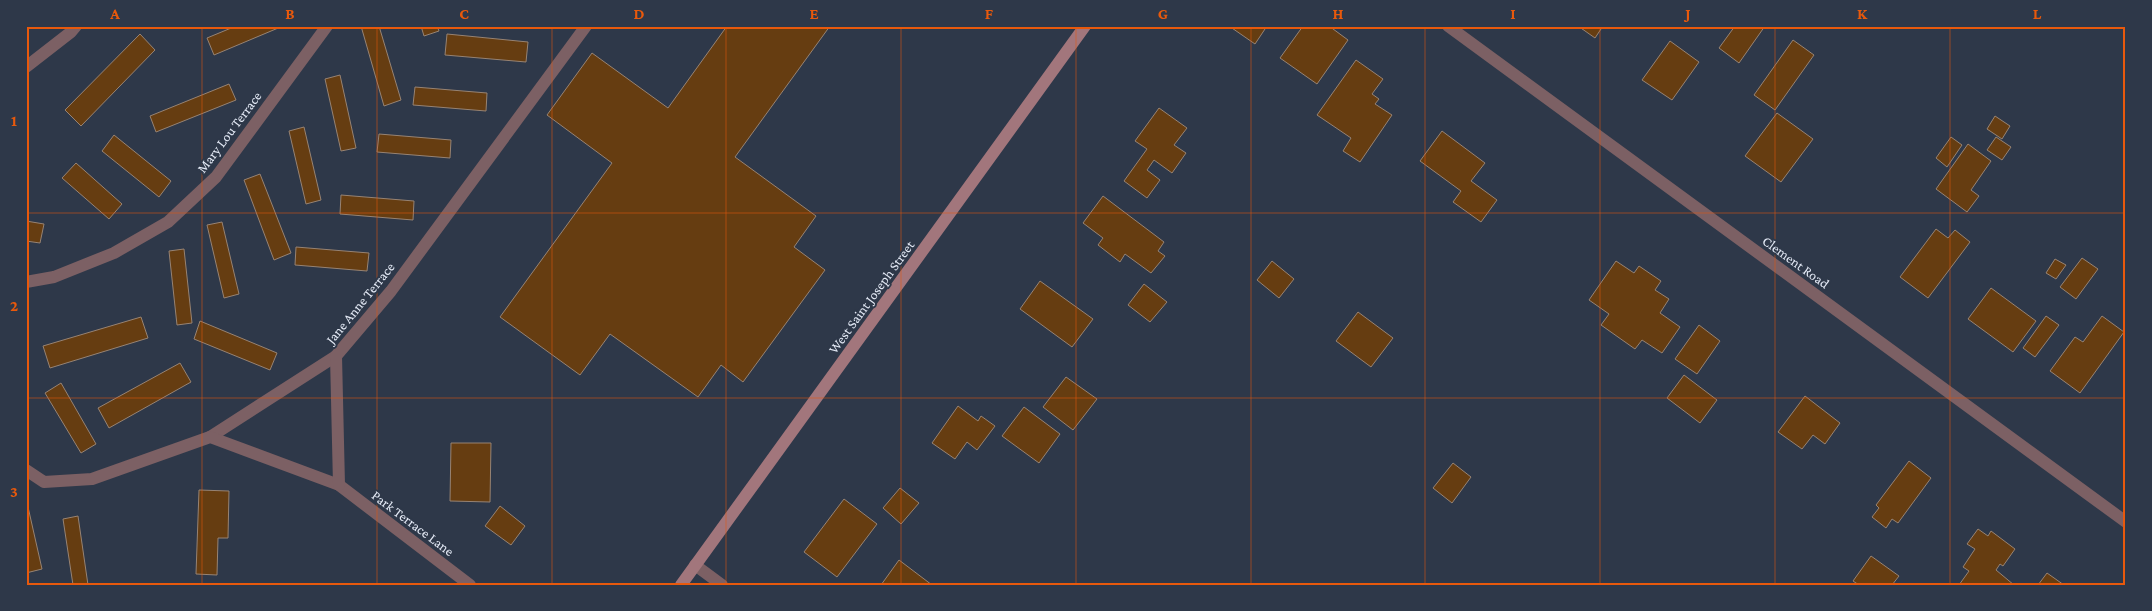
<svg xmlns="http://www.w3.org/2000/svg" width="2152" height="611" font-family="'Crimson Pro',serif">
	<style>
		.building { fill: #663d11; stroke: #978373 }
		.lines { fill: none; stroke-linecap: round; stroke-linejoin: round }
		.street { stroke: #7c6064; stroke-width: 12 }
		.secondary { stroke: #a2767c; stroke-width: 12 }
		.grid { fill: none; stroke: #e8590c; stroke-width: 1; stroke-opacity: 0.55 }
		.labels { text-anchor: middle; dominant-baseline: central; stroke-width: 4; stroke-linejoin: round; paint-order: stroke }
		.street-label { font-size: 14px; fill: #e4eaf6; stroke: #2e3849 }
		.neatline { fill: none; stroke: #e8590c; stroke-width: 2 }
		.grid-label { font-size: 16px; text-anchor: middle; font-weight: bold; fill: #e8590c }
	</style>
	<rect width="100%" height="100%" fill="#2e3849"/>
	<g class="building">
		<polygon points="236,26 283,26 214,55 207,38"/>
		<polygon points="361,26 379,26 401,100 384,106"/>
		<polygon points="421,26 437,26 439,31 424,36"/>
		<polygon points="727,26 830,26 735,157 816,216 794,247 825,270 743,382 721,365 698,397 610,334 580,375 500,317 612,163 547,115 592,53 668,108"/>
		<polygon points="1229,26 1267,26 1255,44"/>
		<polygon points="1303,26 1329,26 1348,40 1317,84 1280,58"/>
		<polygon points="1578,26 1603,26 1595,38"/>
		<polygon points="1735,26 1765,26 1739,63 1719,48"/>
		<polygon points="140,34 155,50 81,126 65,110"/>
		<polygon points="447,34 528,42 526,62 445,55"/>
		<polygon points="1793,40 1814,55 1775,110 1754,95"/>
		<polygon points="1670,41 1699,62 1672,100 1642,80"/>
		<polygon points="1356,60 1383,79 1372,94 1379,99 1375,104 1392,115 1360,162 1343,151 1351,138 1317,115"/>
		<polygon points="340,75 356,148 341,151 325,79"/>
		<polygon points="229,84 236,100 156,132 150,116"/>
		<polygon points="415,87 487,93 486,111 413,105"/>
		<polygon points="1159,108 1187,128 1174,145 1186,153 1172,173 1154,160 1147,170 1160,180 1147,198 1124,181 1147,149 1135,141"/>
		<polygon points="1777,113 1813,139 1781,182 1745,156"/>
		<polygon points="1995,116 2010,126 2002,139 1987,129"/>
		<polygon points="304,127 321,200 306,204 289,131"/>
		<polygon points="1442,131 1485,163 1471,181 1497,200 1481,222 1453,202 1461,191 1420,161"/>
		<polygon points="379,134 451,140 450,158 377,152"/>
		<polygon points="114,135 171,181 159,197 102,151"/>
		<polygon points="1951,137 1962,145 1947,167 1936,158"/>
		<polygon points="1996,137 2011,147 2002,160 1987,150"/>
		<polygon points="1968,144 1991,161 1971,190 1979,196 1967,212 1936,189"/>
		<polygon points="76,163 122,204 109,219 62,178"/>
		<polygon points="260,174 291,253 274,260 244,180"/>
		<polygon points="341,195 414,201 413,220 340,214"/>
		<polygon points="1103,196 1164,242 1158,251 1165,256 1151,273 1125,254 1120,262 1098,245 1103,238 1083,223"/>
		<polygon points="26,221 44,224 40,243 26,241"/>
		<polygon points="222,222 239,294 224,298 207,225"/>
		<polygon points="1936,229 1948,238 1955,230 1970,242 1928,298 1900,277"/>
		<polygon points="296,247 369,253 367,271 295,265"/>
		<polygon points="184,249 192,323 177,325 169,251"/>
		<polygon points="2082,258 2098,269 2076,299 2060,287"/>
		<polygon points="2055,259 2066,265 2056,279 2046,273"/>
		<polygon points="1272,261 1294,279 1279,298 1257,280"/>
		<polygon points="1616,261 1634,273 1639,266 1661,281 1655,290 1669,299 1660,313 1680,327 1662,353 1642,340 1635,349 1601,325 1609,314 1589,300"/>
		<polygon points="1040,281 1093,319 1072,347 1020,309"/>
		<polygon points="1144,284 1167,302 1150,322 1128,305"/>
		<polygon points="1991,288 2036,321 2013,352 1968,319"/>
		<polygon points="1358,312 1393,338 1371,367 1336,341"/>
		<polygon points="2046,316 2059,325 2035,357 2023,348"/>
		<polygon points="2102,316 2124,332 2080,393 2050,371 2075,337 2083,342"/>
		<polygon points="141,317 148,338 50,368 43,346"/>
		<polygon points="200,321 277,353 270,370 194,339"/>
		<polygon points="1699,325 1720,341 1697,374 1675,359"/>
		<polygon points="180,363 191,382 109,428 98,408"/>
		<polygon points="1684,375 1717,400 1700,423 1667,398"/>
		<polygon points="1066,377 1097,399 1073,430 1043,407"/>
		<polygon points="61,383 96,444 81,453 45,393"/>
		<polygon points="1805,396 1840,423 1825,444 1813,435 1802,449 1778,432"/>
		<polygon points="958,406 978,421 981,416 995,426 977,450 967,442 955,459 932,443"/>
		<polygon points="1024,407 1060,434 1039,463 1002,436"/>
		<polygon points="451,443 491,443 490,502 450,501"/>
		<polygon points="1909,461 1931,478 1898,523 1892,519 1886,528 1872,517 1879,508 1876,505"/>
		<polygon points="1453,463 1471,477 1452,503 1433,488"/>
		<polygon points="900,488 919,503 901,524 883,508"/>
		<polygon points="199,490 229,491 228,538 218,538 217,575 196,574"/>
		<polygon points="26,498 42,569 26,573"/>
		<polygon points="844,499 877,524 837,577 804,552"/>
		<polygon points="500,506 525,526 511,545 485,526"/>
		<polygon points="78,516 88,585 73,585 63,519"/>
		<polygon points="1978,529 1988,536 1991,531 2015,549 2003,566 2000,564 1996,570 2014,585 1959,585 1969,571 1963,567 1975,549 1967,544"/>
		<polygon points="1871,556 1899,576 1892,585 1859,585 1853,581"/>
		<polygon points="899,560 932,585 881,585"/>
		<polygon points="2047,573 2064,585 2038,585"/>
	</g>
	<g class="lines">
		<g class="street">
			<polyline points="1448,26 2126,522"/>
			<polyline points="26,67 71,32 76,26"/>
			<polyline points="26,282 54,277 114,253 168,222 216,177 327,26"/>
			<polyline points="210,437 336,356"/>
			<polyline points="26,470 44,482 92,479 210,437 339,485 470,585"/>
			<polyline points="339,485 336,356 391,291 586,26"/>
			<polyline points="695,565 722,585"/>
		</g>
		<polyline class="secondary" points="681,585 1085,26"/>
	</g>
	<path class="grid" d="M202 26V585M377 26V585M552 26V585M726 26V585M901 26V585M1076 26V585M1251 26V585M1425 26V585M1600 26V585M1775 26V585M1950 26V585M26 213H2126M26 398H2126"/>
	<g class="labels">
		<g class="street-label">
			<text transform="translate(229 132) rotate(-53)">Mary Lou Terrace</text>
			<text transform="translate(1796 262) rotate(36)">Clement Road</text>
			<text transform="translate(871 297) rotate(-54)">West Saint Joseph Street</text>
			<text transform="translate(360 303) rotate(-51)">Jane Anne Terrace</text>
			<text transform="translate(413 523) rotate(37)">Park Terrace Lane</text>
		</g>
	</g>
	<rect width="2152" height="611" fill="none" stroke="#2e3849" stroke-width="55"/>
	<rect x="28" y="28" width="2096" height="556" class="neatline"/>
	<g class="grid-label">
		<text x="115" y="19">A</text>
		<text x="290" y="19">B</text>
		<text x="464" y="19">C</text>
		<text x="639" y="19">D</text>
		<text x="814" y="19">E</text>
		<text x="989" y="19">F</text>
		<text x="1163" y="19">G</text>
		<text x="1338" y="19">H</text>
		<text x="1513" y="19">I</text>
		<text x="1688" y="19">J</text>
		<text x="1862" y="19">K</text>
		<text x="2037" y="19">L</text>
		<text x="14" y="126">1</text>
		<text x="14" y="311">2</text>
		<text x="14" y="497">3</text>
	</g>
</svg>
